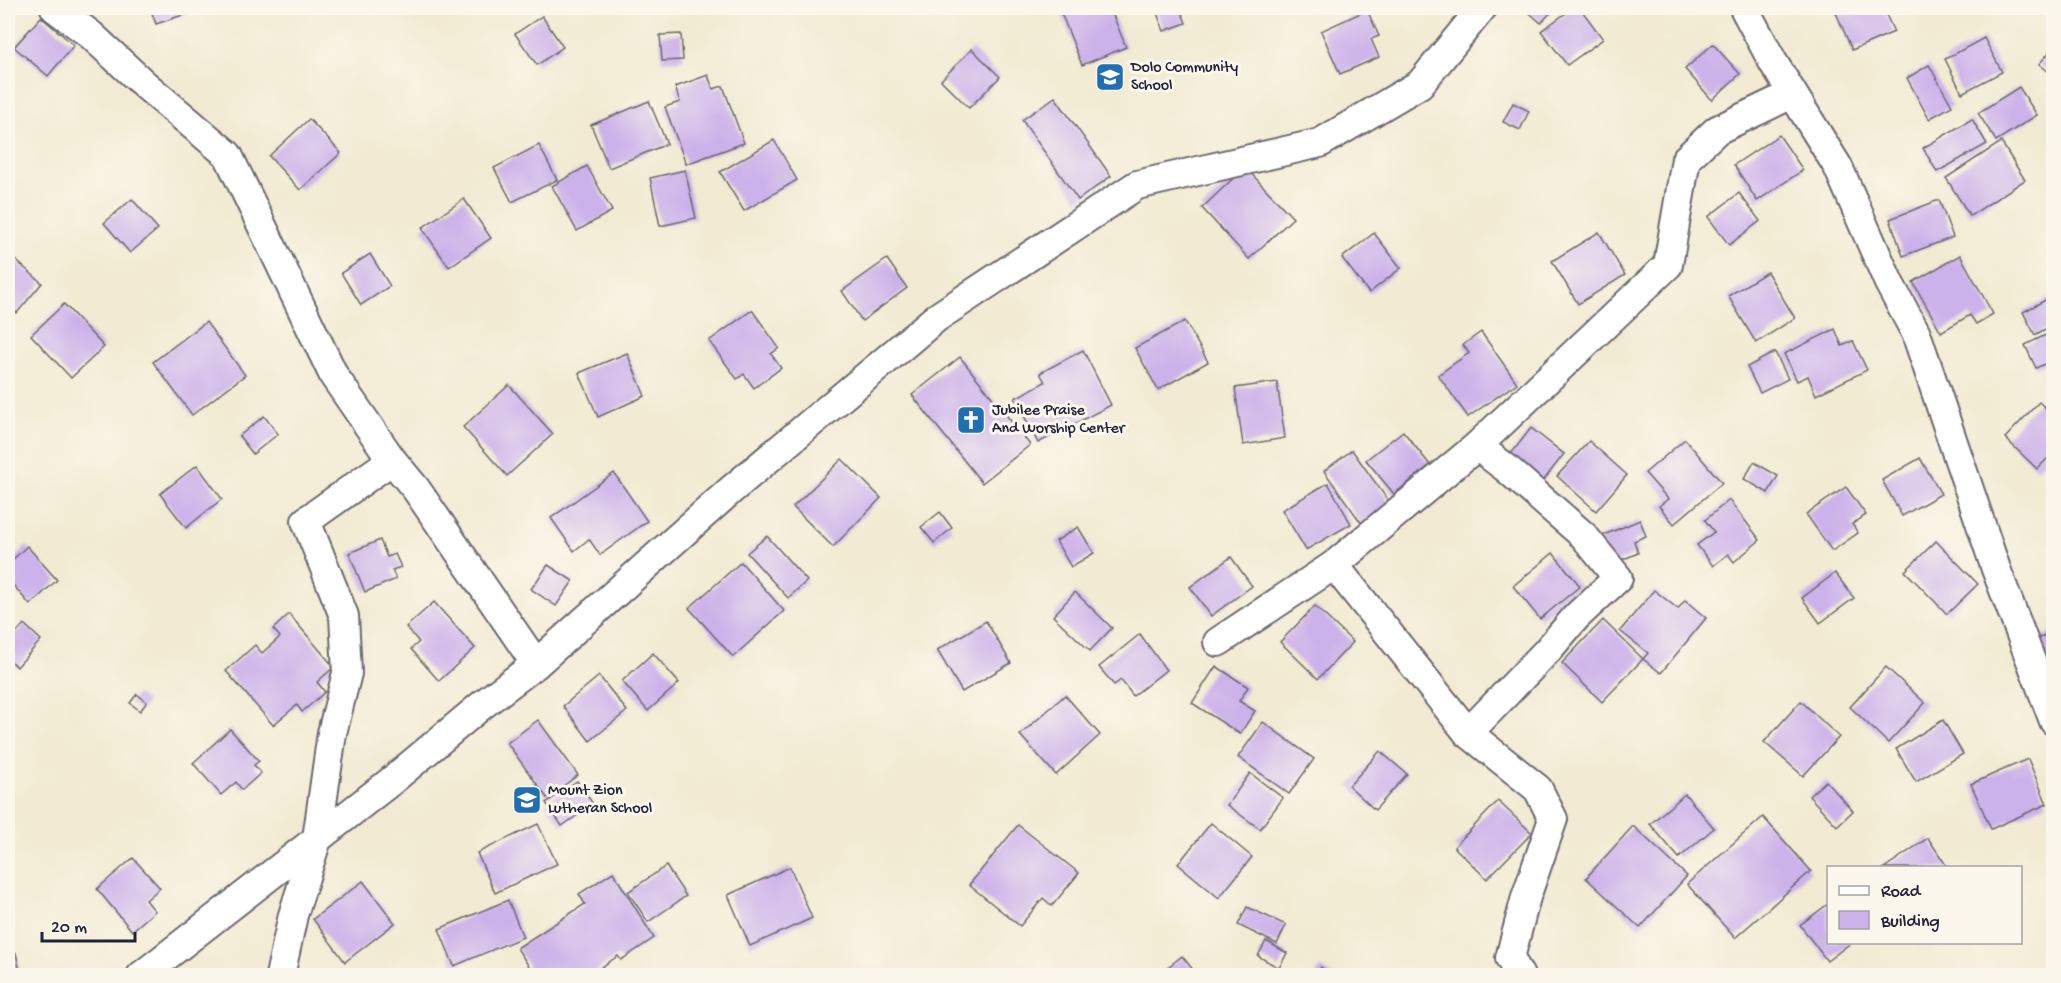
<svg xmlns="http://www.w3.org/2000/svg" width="2061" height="983" font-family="'Gochi Hand',sans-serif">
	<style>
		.building { fill: #ccb2ea }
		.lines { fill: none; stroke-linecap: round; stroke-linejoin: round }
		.minor-casing { stroke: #6b6870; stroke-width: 32 }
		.minor { stroke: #fff; stroke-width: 28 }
		.labels { text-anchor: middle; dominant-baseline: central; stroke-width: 6; stroke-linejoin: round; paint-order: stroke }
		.poi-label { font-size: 16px; fill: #22223b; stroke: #fbf7ec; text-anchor: start }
	</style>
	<rect width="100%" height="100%" fill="#fbf7ec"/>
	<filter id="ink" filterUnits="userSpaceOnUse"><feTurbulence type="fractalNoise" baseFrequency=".0167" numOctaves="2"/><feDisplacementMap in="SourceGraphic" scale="12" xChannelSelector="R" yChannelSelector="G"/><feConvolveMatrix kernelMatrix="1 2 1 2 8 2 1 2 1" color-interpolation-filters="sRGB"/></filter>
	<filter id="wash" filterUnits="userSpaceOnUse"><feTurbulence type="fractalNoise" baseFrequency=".008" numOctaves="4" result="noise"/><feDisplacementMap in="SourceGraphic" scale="24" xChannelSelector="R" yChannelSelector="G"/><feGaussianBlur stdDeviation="1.35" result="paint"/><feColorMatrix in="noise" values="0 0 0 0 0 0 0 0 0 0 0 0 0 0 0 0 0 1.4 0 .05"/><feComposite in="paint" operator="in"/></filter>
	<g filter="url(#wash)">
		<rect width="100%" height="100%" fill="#f2ead2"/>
		<g id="blocks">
			<g class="building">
				<polygon points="150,8 197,8 198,10 156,24"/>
				<polygon points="1059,8 1110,8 1126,47 1082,65"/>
				<polygon points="1155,8 1180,8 1186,23 1164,31"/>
				<polygon points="1524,8 1555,8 1541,23"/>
				<polygon points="1573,8 1580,8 1603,39 1567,65 1541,31"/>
				<polygon points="1834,8 1883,8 1894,32 1852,50"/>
				<polygon points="1367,10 1379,36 1371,39 1379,57 1340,74 1321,31"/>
				<polygon points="542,16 563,47 537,65 515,34"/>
				<polygon points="41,17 74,45 48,76 14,47"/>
				<polygon points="681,34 683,60 662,61 660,35"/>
				<polygon points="1984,38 2002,72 1962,93 1945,59"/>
				<polygon points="1713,44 1740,74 1712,100 1685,69"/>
				<polygon points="2054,47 2054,76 2039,64"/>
				<polygon points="972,49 1000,77 969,108 941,80"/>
				<polygon points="1929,65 1952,106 1929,119 1907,78"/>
				<polygon points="708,75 713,89 723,86 744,143 686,164 665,107 680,102 675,87"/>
				<polygon points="2019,87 2037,115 1996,141 1978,113"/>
				<polygon points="1055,97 1111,176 1078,200 1022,120"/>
				<polygon points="649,101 667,144 609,168 591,125"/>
				<polygon points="1513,103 1529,111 1520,130 1503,122"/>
				<polygon points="309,119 341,153 300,190 269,156"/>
				<polygon points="1972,119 1987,144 1937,172 1923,148"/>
				<polygon points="1779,135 1803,170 1757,201 1734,165"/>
				<polygon points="774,140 797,180 744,211 720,172"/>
				<polygon points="2001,142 2025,180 1970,216 1946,178"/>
				<polygon points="539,145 557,180 512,202 494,168"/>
				<polygon points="587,166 612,211 577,231 552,186"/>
				<polygon points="1245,167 1293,218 1249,259 1202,208"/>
				<polygon points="685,170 696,218 660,226 650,178"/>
				<polygon points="1739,193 1760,221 1729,245 1708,217"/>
				<polygon points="132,199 158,229 130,253 104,223"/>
				<polygon points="464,199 491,238 449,267 422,228"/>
				<polygon points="1939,200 1953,237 1903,256 1890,219"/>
				<polygon points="1599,232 1625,275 1578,304 1552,261"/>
				<polygon points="1374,233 1401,268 1369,293 1342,258"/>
				<polygon points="370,254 390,286 361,305 341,273"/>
				<polygon points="1960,255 1993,314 1976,324 1970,315 1941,332 1913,282"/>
				<polygon points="11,256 42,283 17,313 8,305 8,260"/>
				<polygon points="887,259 907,288 862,321 842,291"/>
				<polygon points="1767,272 1795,318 1756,343 1728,296"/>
				<polygon points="2051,297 2054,301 2054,324 2035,335 2023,312"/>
				<polygon points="64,304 104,347 71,378 31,335"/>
				<polygon points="752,310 779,348 771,354 781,368 754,388 744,374 737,379 709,341"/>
				<polygon points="1185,321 1208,362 1158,390 1135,348"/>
				<polygon points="206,322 245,375 192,415 153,362"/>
				<polygon points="1835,329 1842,346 1853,341 1867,370 1816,395 1808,376 1797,381 1784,354"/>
				<polygon points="2054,331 2054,360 2036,368 2025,345"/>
				<polygon points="1481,332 1517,383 1468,417 1438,375 1469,353 1463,345"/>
				<polygon points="1083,350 1111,405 1038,443 1015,398 1045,382 1040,373"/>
				<polygon points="1775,352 1788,379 1760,393 1747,367"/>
				<polygon points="627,353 645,396 598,417 579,373"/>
				<polygon points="960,357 1030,445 982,483 912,395"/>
				<polygon points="1277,382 1285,438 1243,445 1235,388"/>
				<polygon points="509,385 553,434 507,476 463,427"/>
				<polygon points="2039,402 2054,416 2054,452 2037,469 2005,438"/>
				<polygon points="264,416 278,434 253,454 239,436"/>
				<polygon points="1531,428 1564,454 1537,489 1504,463"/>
				<polygon points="1403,431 1430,465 1394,494 1366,460"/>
				<polygon points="1685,439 1722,483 1674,524 1659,506 1668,499 1645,473"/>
				<polygon points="1589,441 1627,475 1596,511 1557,476"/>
				<polygon points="1352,450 1395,510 1367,531 1324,471"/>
				<polygon points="1920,458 1941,494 1902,516 1882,480"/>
				<polygon points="842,459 881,498 833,547 793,507"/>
				<polygon points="1754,462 1778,476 1768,493 1744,479"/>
				<polygon points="197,465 222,499 186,528 160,494"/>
				<polygon points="614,473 647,521 600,555 589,539 574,551 551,518"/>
				<polygon points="1328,483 1351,524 1306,550 1282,510"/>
				<polygon points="1846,487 1866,515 1852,524 1858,533 1832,551 1806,514"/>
				<polygon points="1729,500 1760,540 1734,562 1728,554 1713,566 1697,545 1714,532 1705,520"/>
				<polygon points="940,512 952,528 934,543 921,527"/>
				<polygon points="1640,520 1646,536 1634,541 1638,553 1610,565 1599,537"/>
				<polygon points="1078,527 1094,553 1071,567 1056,541"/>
				<polygon points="767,536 807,581 788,598 747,553"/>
				<polygon points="380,540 387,557 395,554 401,567 392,570 396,579 365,592 349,553"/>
				<polygon points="1936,541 1978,584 1947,614 1905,571"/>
				<polygon points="27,546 57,580 30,605 8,579 8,564"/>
				<polygon points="1553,553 1580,586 1540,619 1513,586"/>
				<polygon points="1231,557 1252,586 1211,616 1190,587"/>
				<polygon points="741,562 784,611 733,657 689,608"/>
				<polygon points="548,565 573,581 556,606 531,589"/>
				<polygon points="1835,573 1854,598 1820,623 1802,598"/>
				<polygon points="1654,590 1678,609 1685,600 1706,618 1661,673 1643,659 1602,702 1562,663 1603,620 1643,659 1648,653 1620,631"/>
				<polygon points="1075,592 1112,628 1090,651 1053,616"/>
				<polygon points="434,602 475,648 439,681 411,649 419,642 406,627"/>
				<polygon points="1315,606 1353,642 1318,679 1280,642"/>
				<polygon points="289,614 334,667 317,682 325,692 302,712 297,705 273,725 226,671 255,645 262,653 280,637 273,629"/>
				<polygon points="986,621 1011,663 962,692 937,650"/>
				<polygon points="24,624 41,640 17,667 8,659 8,642"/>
				<polygon points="2054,631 2054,684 2037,639"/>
				<polygon points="1140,634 1166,670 1133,696 1121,680 1114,685 1099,667"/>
				<polygon points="653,653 679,683 648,711 622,681"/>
				<polygon points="1216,666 1248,687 1239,701 1255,711 1240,734 1192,703"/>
				<polygon points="1886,667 1925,703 1888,743 1850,707"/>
				<polygon points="599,676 627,711 590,741 563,706"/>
				<polygon points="137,694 147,702 140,711 130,703"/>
				<polygon points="1065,695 1100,735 1056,775 1020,735"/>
				<polygon points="1801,701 1839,737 1803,776 1764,742"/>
				<polygon points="538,720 578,775 547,798 507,743"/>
				<polygon points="1943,720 1963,754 1916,782 1896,749"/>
				<polygon points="1263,722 1314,759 1289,794 1238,757"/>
				<polygon points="230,729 259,761 254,765 261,773 242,790 236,782 221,795 193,763"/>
				<polygon points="1380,751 1407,774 1375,810 1349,786"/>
				<polygon points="2028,759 2047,804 1991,829 1971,784"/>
				<polygon points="1250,773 1283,798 1260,829 1227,805"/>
				<polygon points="577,781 593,804 562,826 546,803"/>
				<polygon points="1826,781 1853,811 1837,826 1809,796"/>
				<polygon points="1685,794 1714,828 1679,858 1650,824"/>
				<polygon points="1498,801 1532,833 1487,879 1454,847"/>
				<polygon points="1763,817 1811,871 1735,938 1687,884"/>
				<polygon points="1211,823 1252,857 1219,898 1178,864"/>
				<polygon points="538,824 557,864 495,893 477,853"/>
				<polygon points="1018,825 1079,873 1052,906 1043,898 1020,926 969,885"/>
				<polygon points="1633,826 1687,876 1640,928 1586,878"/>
				<polygon points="1928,838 1948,868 1884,868"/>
				<polygon points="133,858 160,888 146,900 155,911 132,931 97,889"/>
				<polygon points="666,866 686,896 648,922 628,892"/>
				<polygon points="790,867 812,918 750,946 728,895"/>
				<polygon points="613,872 654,938 621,960 618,956 588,976 535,976 517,948 585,904 579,894"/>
				<polygon points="363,881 395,923 345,962 313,919"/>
				<polygon points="508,900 523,937 454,966 439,929"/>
				<polygon points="1828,904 1828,942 1852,942 1827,961 1800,925"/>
				<polygon points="1247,907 1286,925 1277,944 1238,925"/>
				<polygon points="1266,941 1287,953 1279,968 1258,956"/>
				<polygon points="16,953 21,976 8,976 8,954"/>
				<polygon points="1182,956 1198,976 1157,976"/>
				<polygon points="1321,967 1333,976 1315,976"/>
			</g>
		</g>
	</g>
	<g filter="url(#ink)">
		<use href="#blocks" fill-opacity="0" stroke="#6b6870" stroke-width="1.5"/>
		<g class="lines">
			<g class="minor-casing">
				<g id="minor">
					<polyline points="55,8 91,35 144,84 228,155 334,376 392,460 416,489 536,664"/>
					<polyline points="1744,8 1773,62 1838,167 1889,283 1916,333 1996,569 2054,721"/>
					<polyline points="1334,565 1468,733 1538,789 1553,819 1526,897 1510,958 1520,976"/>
					<polyline points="1218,642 1334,565 1477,446"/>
					<polyline points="1468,733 1547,651 1576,617 1618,578 1584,536 1506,468 1477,446 1668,265 1686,159 1717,130 1792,94"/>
					<polyline points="141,976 390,782 482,705 536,664 731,490 936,318 1137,185 1320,143 1420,84 1482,8"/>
					<polyline points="280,976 293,915 317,839 332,733 347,673 344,616 306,521 392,460"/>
				</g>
			</g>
			<use href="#minor" class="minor"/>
		</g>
	</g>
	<defs>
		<g id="school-square" transform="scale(1.5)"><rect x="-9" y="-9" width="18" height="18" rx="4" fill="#1f6fb2" stroke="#fbf7ec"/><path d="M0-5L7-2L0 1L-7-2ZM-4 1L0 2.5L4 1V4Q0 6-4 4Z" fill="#fff"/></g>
		<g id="church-square" transform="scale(1.5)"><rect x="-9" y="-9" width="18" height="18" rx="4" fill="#1f6fb2" stroke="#fbf7ec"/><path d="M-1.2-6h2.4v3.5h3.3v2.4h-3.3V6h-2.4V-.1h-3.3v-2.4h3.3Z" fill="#fff"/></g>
	</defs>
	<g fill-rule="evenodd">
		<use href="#school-square" x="1110" y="77"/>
		<use href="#church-square" x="971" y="420"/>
		<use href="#school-square" x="527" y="800"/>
	</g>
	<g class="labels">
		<g class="poi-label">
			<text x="1131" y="68">Dolo Community<tspan x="1131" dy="18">School</tspan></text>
			<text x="992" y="411">Jubilee Praise<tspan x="992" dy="18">And Worship Center</tspan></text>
			<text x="548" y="791">Mount Zion<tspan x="548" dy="18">Lutheran School</tspan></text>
		</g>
	</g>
	<rect width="2061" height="983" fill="none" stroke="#fbf7ec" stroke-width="30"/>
	<rect x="1827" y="866" width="195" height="78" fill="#fbf7ec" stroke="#a4a2a5" stroke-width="1.5"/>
	<rect x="1839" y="886" width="30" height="9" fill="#ffffff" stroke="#a4a2a5" stroke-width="1.5"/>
	<text x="1881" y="896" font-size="18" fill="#22223b">Road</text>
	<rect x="1839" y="911" width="30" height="18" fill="#ccb2ea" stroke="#a4a2a5" stroke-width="1.5"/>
	<text x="1881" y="926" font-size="18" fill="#22223b">Building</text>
	<path d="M42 932v9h93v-9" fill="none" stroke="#22223b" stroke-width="3"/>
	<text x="51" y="932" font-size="18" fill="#22223b" stroke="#fbf7ec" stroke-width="4.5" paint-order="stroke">20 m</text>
</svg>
